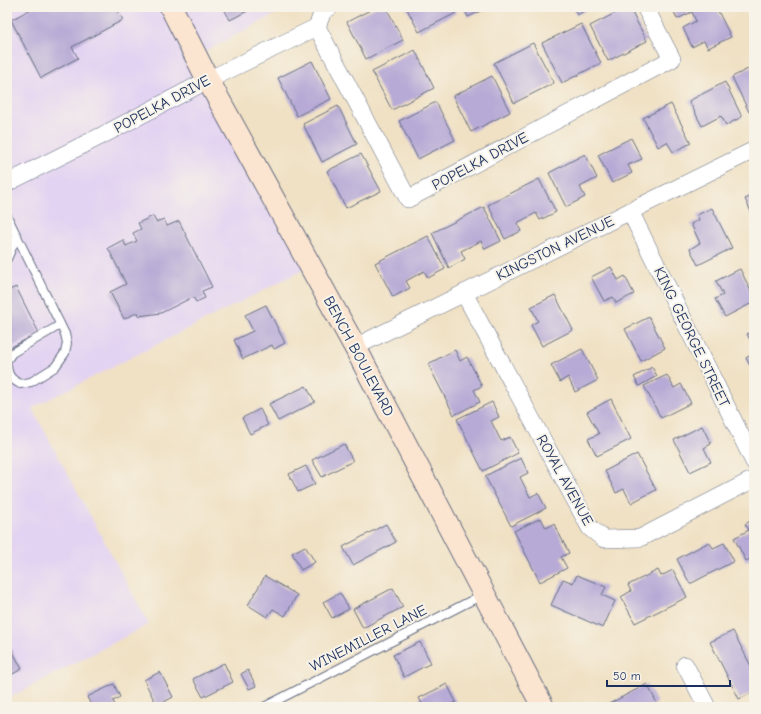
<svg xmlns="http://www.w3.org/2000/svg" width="761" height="714" font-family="'Comic Neue',sans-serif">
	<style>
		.built { fill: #e3d3f2 }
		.building { fill: #b7aad6 }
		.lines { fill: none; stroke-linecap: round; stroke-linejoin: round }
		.lane-casing { stroke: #666d82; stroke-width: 10 }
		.street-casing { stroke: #666d82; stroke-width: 18 }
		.secondary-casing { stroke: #666d82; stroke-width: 24 }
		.lane { stroke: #fff; stroke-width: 8 }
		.street { stroke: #fff; stroke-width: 17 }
		.secondary { stroke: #fce5d0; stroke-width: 22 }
		.labels { text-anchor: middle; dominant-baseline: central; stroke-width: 4; stroke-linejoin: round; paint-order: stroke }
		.street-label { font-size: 15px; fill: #1b2f5e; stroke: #f7f3e8 }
	</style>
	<rect width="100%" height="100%" fill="#f7f3e8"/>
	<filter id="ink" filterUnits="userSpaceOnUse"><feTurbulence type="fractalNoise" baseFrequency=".025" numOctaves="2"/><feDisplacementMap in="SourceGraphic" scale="8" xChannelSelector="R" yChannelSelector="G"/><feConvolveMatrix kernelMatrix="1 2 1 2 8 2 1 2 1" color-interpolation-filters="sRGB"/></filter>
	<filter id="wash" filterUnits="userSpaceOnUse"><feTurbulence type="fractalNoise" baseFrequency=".012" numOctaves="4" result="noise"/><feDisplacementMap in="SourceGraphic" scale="16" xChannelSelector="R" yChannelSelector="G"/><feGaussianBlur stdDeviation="0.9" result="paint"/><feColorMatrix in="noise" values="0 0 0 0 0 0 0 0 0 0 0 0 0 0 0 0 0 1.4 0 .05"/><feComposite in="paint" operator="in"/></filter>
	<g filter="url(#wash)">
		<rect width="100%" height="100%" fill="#f0e1c4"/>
		<polygon class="built" points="7,7 289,7 196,56 311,266 32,408 149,624 7,699"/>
		<g id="blocks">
			<g class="building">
				<polygon points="28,7 116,7 123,20 72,47 78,58 41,78 11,20 29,10"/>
				<polygon points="223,7 255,7 230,20"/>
				<polygon points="376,7 386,7 403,40 366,59 347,22"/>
				<polygon points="406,7 453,7 456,13 419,32"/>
				<polygon points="463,7 489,7 468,17"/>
				<polygon points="573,7 592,7 577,15"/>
				<polygon points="627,7 629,7 647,41 608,61 590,26"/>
				<polygon points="677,7 716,7 731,37 708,48 704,41 692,47 683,28 696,21 692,12 677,19 673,9"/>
				<polygon points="581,24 601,63 562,83 542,43"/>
				<polygon points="533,43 554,83 514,103 494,63"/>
				<polygon points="415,50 434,88 392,110 372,72"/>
				<polygon points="312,61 331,99 297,116 278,78"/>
				<polygon points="754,66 754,109 749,112 732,77"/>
				<polygon points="492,76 510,112 471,132 453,96"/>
				<polygon points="725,82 742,117 726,125 721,116 702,126 689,101"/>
				<polygon points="436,102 455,140 418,159 399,121"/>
				<polygon points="671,104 691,143 673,152 667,142 658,147 643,118"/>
				<polygon points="338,106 357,144 322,162 303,124"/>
				<polygon points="631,138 642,159 628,165 632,173 612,183 598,155"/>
				<polygon points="361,154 381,191 346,208 327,171"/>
				<polygon points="585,154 597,178 580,187 585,197 566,207 549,173"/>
				<polygon points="539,179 556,212 540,220 536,213 517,223 521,231 505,239 488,205"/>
				<polygon points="754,195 754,218 745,199"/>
				<polygon points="484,207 501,241 485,249 481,241 461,251 465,259 449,268 432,233"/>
				<polygon points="712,208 732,248 698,265 690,249 700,243 691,224 699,220 697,215"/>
				<polygon points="153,216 156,222 164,219 167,226 179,221 212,287 202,291 205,298 196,302 193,297 161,313 139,316 138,312 124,319 110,292 126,284 108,248 123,240 126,246 137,241 133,233 141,229 138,223"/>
				<polygon points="428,236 445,269 428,278 424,271 406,281 410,288 393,297 375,263"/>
				<polygon points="611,267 618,280 625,276 634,294 616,303 613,297 604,301 591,277"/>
				<polygon points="740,269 754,297 754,302 725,317 715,299 723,295 716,281"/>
				<polygon points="16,287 39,333 7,349 7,291"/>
				<polygon points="555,295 573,330 542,346 531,325 538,321 531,307"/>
				<polygon points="266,305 285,343 274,349 272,345 243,359 234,340 253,331 245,315"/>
				<polygon points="649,317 665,348 641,361 625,329"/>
				<polygon points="754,331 754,347 747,334"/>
				<polygon points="582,349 598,380 575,392 568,377 560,382 551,365"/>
				<polygon points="455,350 460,361 467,357 482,386 474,390 480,402 454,415 428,364"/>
				<polygon points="754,353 754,373 746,358"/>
				<polygon points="652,367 657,376 639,386 634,377"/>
				<polygon points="667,375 674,388 681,384 691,403 661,418 644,386"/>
				<polygon points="306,386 315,402 278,421 269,404"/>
				<polygon points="611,399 631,439 597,456 588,439 599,434 587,412"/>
				<polygon points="492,402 499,417 491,421 501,441 510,437 518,453 483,471 457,419"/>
				<polygon points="260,409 268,425 250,434 242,418"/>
				<polygon points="702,426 711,444 704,448 711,462 690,472 674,440"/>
				<polygon points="344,444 353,461 322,477 312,460"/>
				<polygon points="637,454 656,490 631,503 624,489 616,493 605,471"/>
				<polygon points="521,458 528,473 520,477 530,497 538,493 546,508 511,526 485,476"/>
				<polygon points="306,466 315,484 298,492 289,474"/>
				<polygon points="541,518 546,528 554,524 569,553 561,557 567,568 540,582 514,531"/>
				<polygon points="754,519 754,557 746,561 734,538 749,530 745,524"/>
				<polygon points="386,524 396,542 353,565 343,547"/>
				<polygon points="709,542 713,548 724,543 734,561 690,584 677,559"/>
				<polygon points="305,546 315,562 301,570 292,553"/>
				<polygon points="658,570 661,576 673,570 687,597 635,623 621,597 631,591 628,585"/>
				<polygon points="577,575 606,587 602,595 615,601 603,628 551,605 563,579 573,583"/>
				<polygon points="265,576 297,595 285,616 273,609 267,617 248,605"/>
				<polygon points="393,588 403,607 363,628 353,609"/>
				<polygon points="340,593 349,609 332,618 323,602"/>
				<polygon points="733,631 754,672 754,692 739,699 710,642"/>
				<polygon points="7,641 22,669 7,677"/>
				<polygon points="420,642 431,663 404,677 393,655"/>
				<polygon points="224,663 233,682 203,697 193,679"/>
				<polygon points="248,670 256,686 249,689 241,674"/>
				<polygon points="160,672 173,697 157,706 144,680"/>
				<polygon points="114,684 120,697 113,701 116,707 92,707 87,697"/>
				<polygon points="447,684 456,702 447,707 424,707 419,698"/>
				<polygon points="647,684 657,703 649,707 603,707"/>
			</g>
		</g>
	</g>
	<g filter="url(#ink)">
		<use href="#blocks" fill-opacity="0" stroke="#666d82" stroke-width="1"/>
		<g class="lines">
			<g class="lane-casing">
				<g id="lane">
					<path d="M7 216 65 334 67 343 65 353 55 367 31 382 20 384C11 379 8 376 7 365"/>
					<polyline points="7,259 17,236"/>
					<polyline points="7,360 12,353 60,325"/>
					<polyline points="264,707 484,594"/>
				</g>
			</g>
			<g class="street-casing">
				<g id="street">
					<polyline points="330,7 323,11 317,27 408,199 672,59 645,7"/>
					<polyline points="7,183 101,136 208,80 317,27"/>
					<polyline points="630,211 754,462"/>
					<polyline points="464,293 590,528 604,539 640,538 754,479"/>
					<polyline points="355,347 754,150"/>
					<polyline points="685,665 707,707"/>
				</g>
			</g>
			<g class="secondary-casing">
				<polyline id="secondary" points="171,7 208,80 355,347 543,707"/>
			</g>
			<use href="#lane" class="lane"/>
			<use href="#street" class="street"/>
			<use href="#secondary" class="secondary"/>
		</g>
	</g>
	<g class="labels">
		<g class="street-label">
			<text transform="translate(162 104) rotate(-28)">POPELKA DRIVE</text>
			<text transform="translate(480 161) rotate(-28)">POPELKA DRIVE</text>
			<text transform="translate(555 248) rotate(-26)">KINGSTON AVENUE</text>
			<text transform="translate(692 337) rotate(64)">KING GEORGE STREET</text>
			<text transform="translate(359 356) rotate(62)">BENCH BOULEVARD</text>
			<text transform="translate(565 480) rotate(61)">ROYAL AVENUE</text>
			<text transform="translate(368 638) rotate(-27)">WINEMILLER LANE</text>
		</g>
	</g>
	<rect width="761" height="714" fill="none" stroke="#f7f3e8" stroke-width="24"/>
	<path d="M607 680v6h123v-6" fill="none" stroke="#1b2f5e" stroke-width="2"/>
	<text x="613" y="680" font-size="12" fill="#1b2f5e" stroke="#f7f3e8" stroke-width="3" paint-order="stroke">50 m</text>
</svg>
